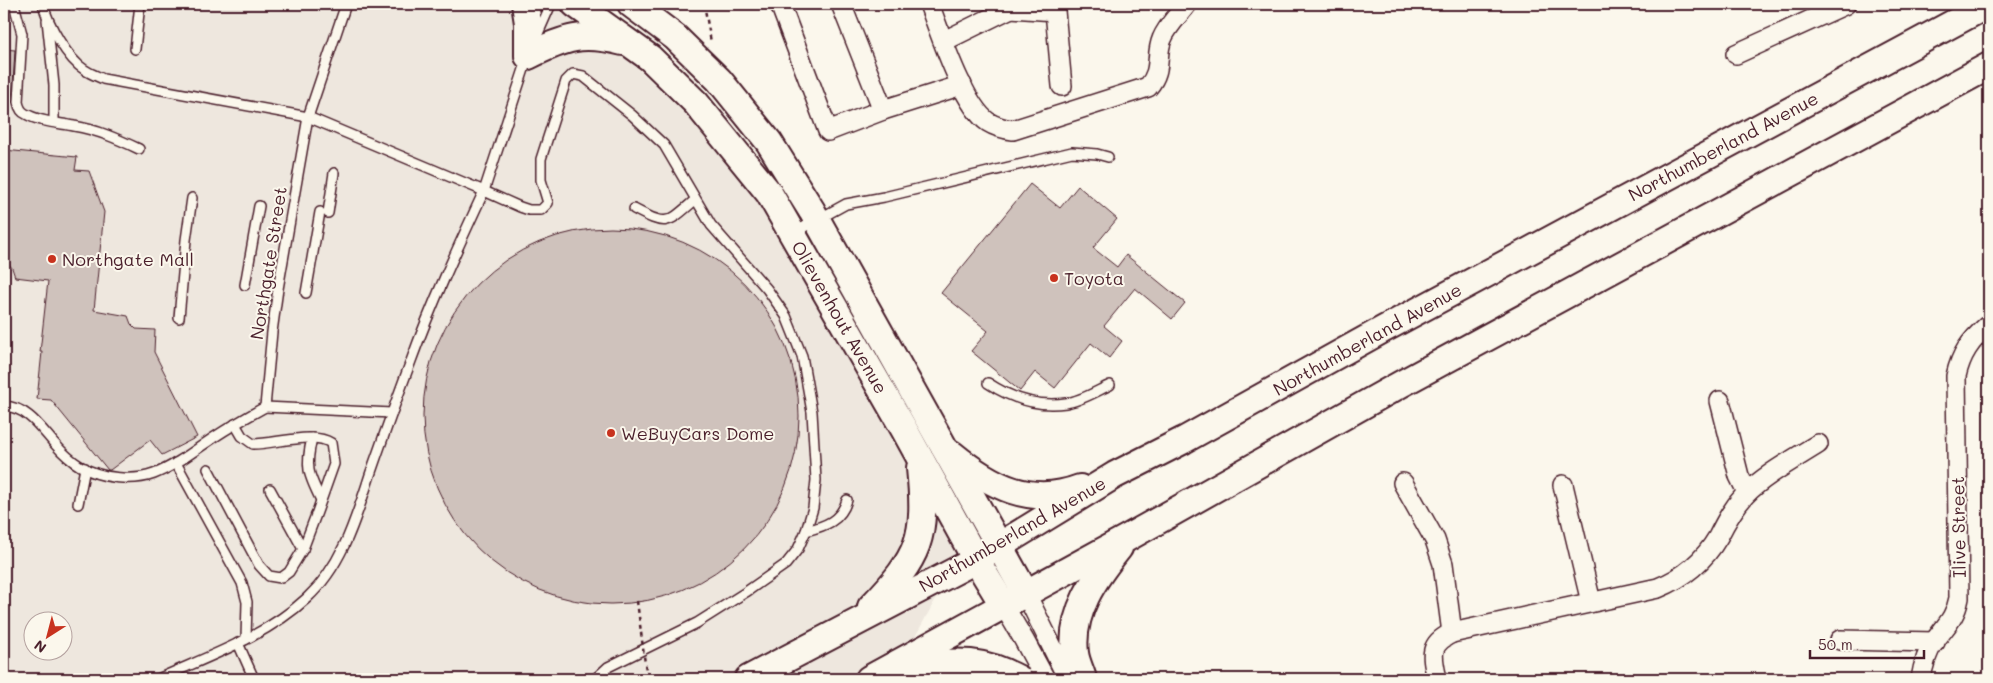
<svg xmlns="http://www.w3.org/2000/svg" width="1993" height="683" font-family="Mali,sans-serif">
	<style>
		.built { fill: #eee7de; fill-rule: evenodd }
		.building { fill: #cfc2bc; stroke: #4a1f2b }
		.lines { fill: none; stroke-linecap: round; stroke-linejoin: round }
		.lane-casing { stroke: #4a1f2b; stroke-width: 12 }
		.street-casing { stroke: #4a1f2b; stroke-width: 22 }
		.secondary-casing { stroke: #4a1f2b; stroke-width: 30 }
		.path { stroke: #4a1f2b; stroke-width: 2.5; stroke-dasharray: 4 4; stroke-linecap: butt }
		.lane { stroke: #fbf7ec; stroke-width: 9 }
		.street { stroke: #fbf7ec; stroke-width: 19 }
		.secondary { stroke: #fbf7ec; stroke-width: 26 }
		.path-bridge { stroke: #4a1f2b; stroke-width: 2.5; stroke-dasharray: 4 4; stroke-linecap: butt }
		.poi-dot { fill: #c8321e; stroke: #fbf7ec; stroke-width: 2 }
		.labels { text-anchor: middle; dominant-baseline: central; stroke-width: 4; stroke-linejoin: round; paint-order: stroke }
		.street-label { font-size: 18px; fill: #4a1f2b; stroke: #fbf7ec }
		.poi-label { font-size: 18px; fill: #4a1f2b; stroke: #fbf7ec; text-anchor: start }
	</style>
	<rect width="100%" height="100%" fill="#fbf7ec"/>
	<filter id="ink" filterUnits="userSpaceOnUse"><feTurbulence type="fractalNoise" baseFrequency=".02" numOctaves="2"/><feDisplacementMap in="SourceGraphic" scale="10" xChannelSelector="R" yChannelSelector="G"/><feConvolveMatrix kernelMatrix="1 2 1 2 8 2 1 2 1" color-interpolation-filters="sRGB"/></filter>
	<g filter="url(#ink)">
		<path class="built" d="M4 4H556L595 28 742 168 962 551 892 679H4ZM32 620H62V650H32Z"/>
		<g class="building">
			<polygon points="4,49 15,50 12,102 4,101"/>
			<polygon points="4,150 77,157 75,170 89,171 104,212 94,310 128,316 131,324 136,329 155,330 154,352 197,437 162,455 150,440 110,470 108,470 51,400 37,399 42,352 40,352 48,281 15,277 12,268 4,258"/>
			<polygon points="1030,184 1060,208 1078,186 1117,219 1093,248 1117,267 1126,255 1185,303 1172,319 1135,288 1104,326 1122,341 1109,358 1091,343 1055,388 1035,372 1020,391 971,351 988,331 941,293"/>
			<circle cx="611" cy="416" r="188"/>
		</g>
		<g class="lines">
			<g class="lane-casing">
				<g id="lane">
					<path d="M14 4 22 34 18 102C19 107 21 112 26 114 40 122 59 123 74 126 98 130 118 139 139 149"/>
					<path d="M43 4C48 24 67 59 85 70 91 74 97 76 103 79L308 117 484 191 528 57"/>
					<polyline points="47,20 54,85 54,122"/>
					<polyline points="537,36 551,4"/>
					<polyline points="135,49 140,4"/>
					<path d="M634 209C668 227 667 224 695 200"/>
					<polyline points="328,213 334,173"/>
					<polyline points="795,232 846,204 884,197 1072,152 1097,154 1108,157"/>
					<polyline points="245,285 259,206"/>
					<polyline points="306,293 320,212"/>
					<polyline points="179,318 186,240 192,198"/>
					<path d="M988 383C1012 399 1038 407 1066 403 1081 401 1097 391 1110 385"/>
					<path d="M4 406C27 407 40 427 54 443 61 451 70 460 80 466 100 478 132 482 154 474 175 466 194 451 213 438 230 427 247 417 265 407L272 332 278 289 308 117 346 4"/>
					<polyline points="265,407 392,413"/>
					<path d="M312 438C305 467 308 474 321 500"/>
					<polyline points="176,463 242,583 247,602 246,639"/>
					<path d="M208 469 259 565 269 576 281 578 289 572 303 549 317 512 334 464 331 443C314 431 275 444 253 444L242 436 235 424"/>
					<polyline points="270,489 303,549"/>
					<polyline points="78,504 85,468"/>
					<path d="M806 531C825 526 841 521 847 500"/>
					<polyline points="238,643 254,679"/>
					<path d="M158 679C209 656 265 637 307 598 343 565 356 517 371 472 384 435 397 398 411 361 432 303 458 247 484 191L520 207 529 210H541L548 203 541 180V159L566 81 573 74 583 76 632 115 664 145 711 225 767 289 786 316 802 356 812 412 816 480 813 508 806 531 798 549 786 564 746 592 697 623 608 667 595 679"/>
				</g>
			</g>
			<g class="street-casing">
				<g id="street">
					<polyline points="780,4 828,131 883,110"/>
					<polyline points="841,4 883,110 962,85"/>
					<path d="M929 4C940 32 963 105 988 122 996 127 1004 129 1013 130L1148 87C1163 70 1155 56 1162 39 1167 26 1179 15 1187 4"/>
					<polyline points="1011,8 1055,11 1062,86"/>
					<polyline points="944,41 1011,8 1010,4"/>
					<polyline points="1736,54 1846,4"/>
					<polyline points="1720,401 1739,476 1747,492"/>
					<polyline points="1403,483 1435,540 1443,564 1452,633"/>
					<polyline points="1563,485 1591,602"/>
					<polyline points="1026,594 1068,679"/>
					<polyline points="1004,606 1024,640 1045,679"/>
					<polyline points="1840,640 1935,642"/>
					<path d="M1437 679C1432 656 1428 644 1452 633L1658 588C1683 578 1704 561 1718 537 1726 521 1733 508 1745 495 1763 476 1796 458 1818 444"/>
					<path d="M1921 679C1923 666 1926 654 1934 642 1945 626 1955 619 1959 598L1956 376C1961 354 1970 341 1987 326"/>
				</g>
			</g>
			<g class="secondary-casing">
				<g id="secondary">
					<path d="M525 4 528 23V56C566 37 582 32 623 42"/>
					<polyline points="575,4 650,58 696,103 769,193 904,429 976,560 1004,606"/>
					<polyline points="631,4 675,37 719,80 769,142 812,211 1026,594"/>
					<path d="M952 454C991 486 1030 507 1080 488"/>
					<path d="M871 607C920 556 927 538 920 468"/>
					<path d="M901 666C949 663 974 655 1019 679"/>
					<polyline points="748,679 976,560 1115,475 1184,440 1384,329 1989,4"/>
					<polyline points="869,679 1127,538 1401,384 1989,66"/>
					<path d="M1083 679C1081 671 1076 662 1075 653 1070 612 1095 578 1119 548"/>
				</g>
			</g>
			<polyline class="path" points="704,4 711,42"/>
			<use href="#lane" class="lane"/>
			<use href="#street" class="street"/>
			<use href="#secondary" class="secondary"/>
			<polyline class="path-bridge" points="637,601 647,679"/>
		</g>
	</g>
	<g class="poi-dot">
		<circle cx="52" cy="259" r="5"/>
		<circle cx="1054" cy="278" r="5"/>
		<circle cx="611" cy="433" r="5"/>
	</g>
	<g class="labels">
		<g class="street-label">
			<text transform="translate(1723 146) rotate(-28)">Northumberland Avenue</text>
			<text transform="translate(268 263) rotate(-81)">Northgate Street</text>
			<text transform="translate(840 317) rotate(60)">Olievenhout Avenue</text>
			<text transform="translate(1367 339) rotate(-29)">Northumberland Avenue</text>
			<text transform="translate(1958 527) rotate(-91)">Ilive Street</text>
			<text transform="translate(1012 534) rotate(-30)">Northumberland Avenue</text>
		</g>
		<g class="poi-label">
			<text x="62" y="259">Northgate Mall</text>
			<text x="1064" y="278">Toyota</text>
			<text x="621" y="433">WeBuyCars Dome</text>
		</g>
	</g>
	<rect width="1993" height="683" fill="none" stroke="#fbf7ec" stroke-width="20"/>
	<rect x="10" y="10" width="1973" height="663" fill="none" stroke="#4a1f2b" stroke-width="2" filter="url(#ink)"/>
	<g transform="translate(48 636) rotate(216)"><circle r="24" fill="#fbf7ec" stroke="#b4a19f"/>
	<path d="M0-4L9 19L0 12L-9 19Z" fill="#c8321e"/>
	<text y="-8" font-size="14" font-weight="bold" text-anchor="middle" fill="#4a1f2b">N</text>
	</g>
	<path d="M1810 650v8h114v-8" fill="none" stroke="#4a1f2b" stroke-width="2.5"/>
	<text x="1818" y="650" font-size="15" fill="#4a1f2b" stroke="#fbf7ec" stroke-width="4" paint-order="stroke">50 m</text>
</svg>
